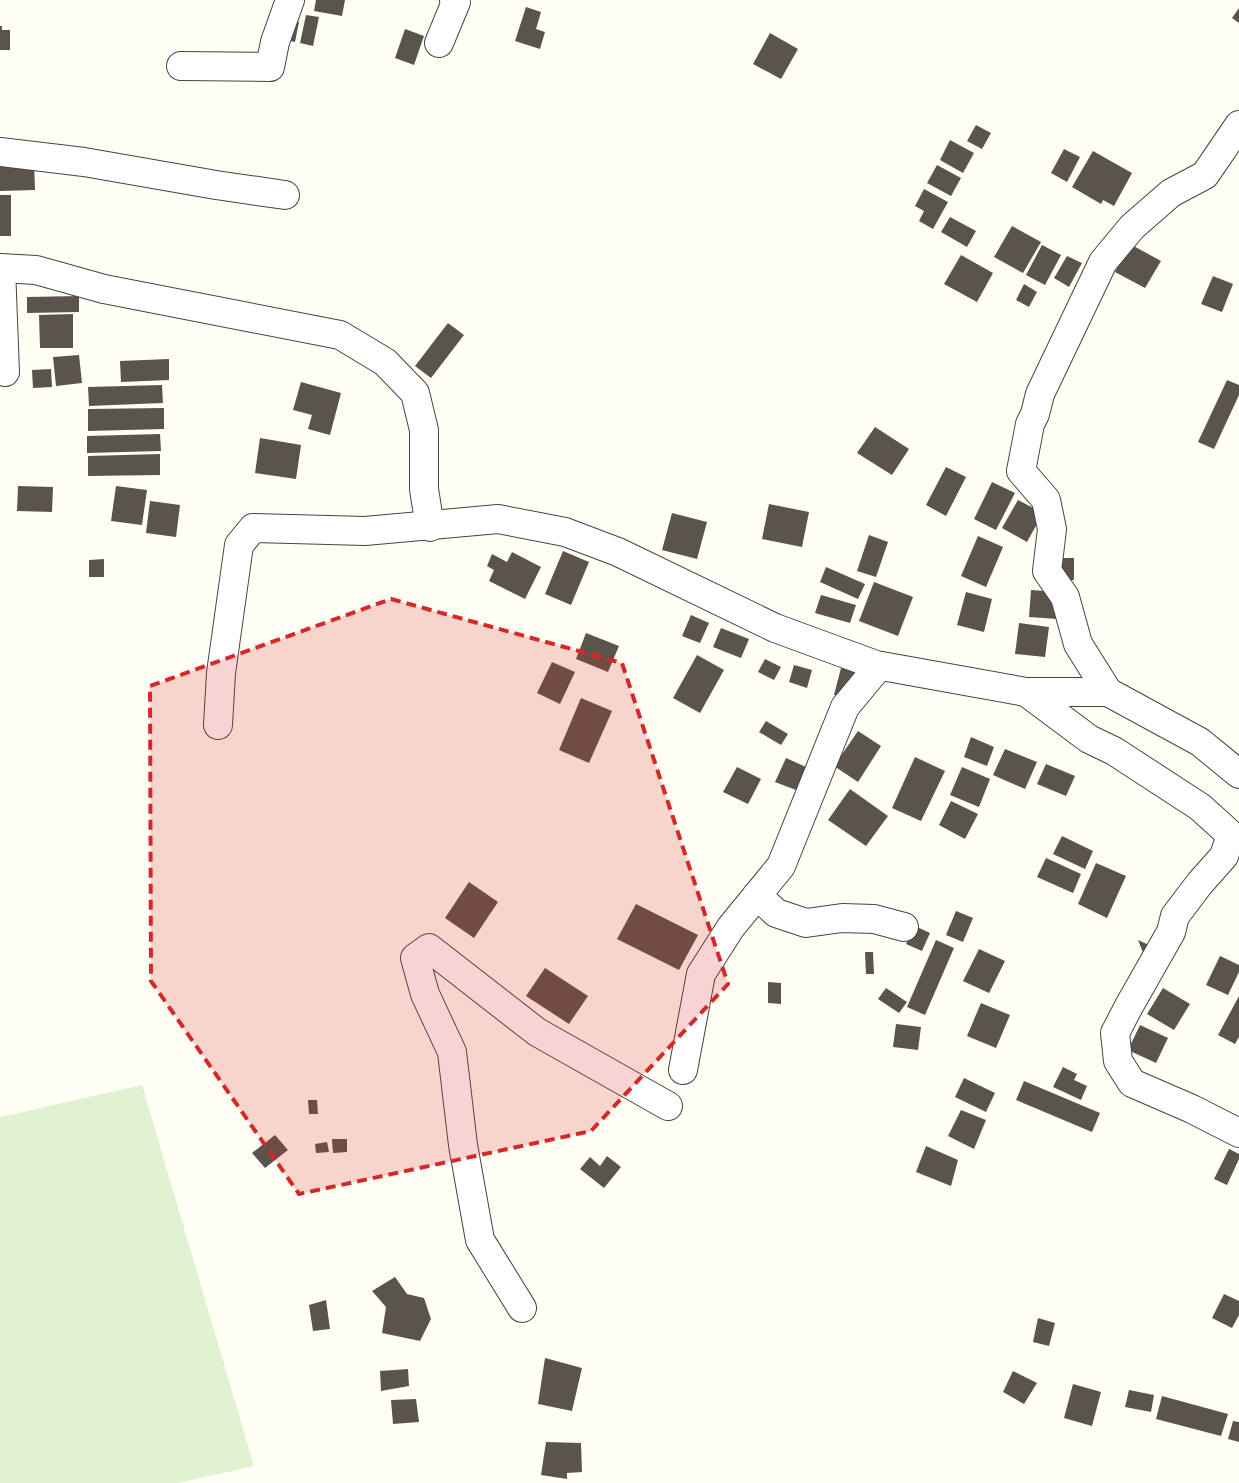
<svg xmlns="http://www.w3.org/2000/svg" width="1239" height="1483" font-family="Merriweather,serif">
	<style>
		.pitch { fill: #e0f2cf }
		.building { fill: #5a544d }
		.lines { fill: none; stroke-linecap: round; stroke-linejoin: round }
		.minor-casing { stroke: #444; stroke-width: 30 }
		.minor { stroke: #fff; stroke-width: 28 }
		.marked { fill: #d62828; fill-opacity: 0.2; stroke: #d62828; stroke-width: 4; stroke-dasharray: 10 6; stroke-linejoin: round }
	</style>
	<rect width="100%" height="100%" fill="#fffff5"/>
	<polygon class="pitch" points="142,1085 254,1466 178,1483 0,1483 0,1117"/>
	<g class="building">
		<polygon points="316,0 345,0 342,16 314,11"/>
		<polygon points="526,7 541,12 536,29 545,32 540,49 515,41"/>
		<polygon points="1239,8 1239,23 1232,18"/>
		<polygon points="306,15 319,17 313,46 300,43"/>
		<polygon points="285,19 299,22 295,42 281,39"/>
		<polygon points="0,26 2,26 2,30 10,30 10,50 0,50"/>
		<polygon points="405,29 424,36 414,65 395,58"/>
		<polygon points="770,33 798,49 781,79 753,64"/>
		<polygon points="976,125 991,133 982,149 967,141"/>
		<polygon points="950,140 974,153 963,173 940,160"/>
		<polygon points="1064,149 1080,157 1067,182 1051,173"/>
		<polygon points="1093,151 1132,173 1114,206 1103,200 1101,204 1072,187"/>
		<polygon points="34,160 35,190 0,191 0,161"/>
		<polygon points="937,165 961,178 951,196 927,183"/>
		<polygon points="924,189 948,202 933,229 919,221 924,211 915,206"/>
		<rect x="0" y="195" width="11" height="41"/>
		<polygon points="950,217 976,231 967,247 941,232"/>
		<polygon points="1012,226 1041,242 1023,273 994,257"/>
		<polygon points="1130,244 1161,261 1145,288 1115,272"/>
		<polygon points="1042,245 1061,255 1045,285 1026,275"/>
		<polygon points="961,255 993,273 977,302 944,284"/>
		<polygon points="1067,256 1082,263 1069,287 1054,278"/>
		<polygon points="1213,276 1233,284 1222,312 1201,304"/>
		<polygon points="1024,284 1037,292 1029,307 1016,300"/>
		<polygon points="79,296 79,312 27,313 27,297"/>
		<polygon points="73,314 73,348 40,348 39,315"/>
		<polygon points="448,323 464,335 431,378 415,366"/>
		<polygon points="79,355 82,383 56,386 53,357"/>
		<polygon points="169,359 169,380 121,382 120,361"/>
		<polygon points="51,369 52,387 33,388 32,370"/>
		<polygon points="1227,380 1239,385 1239,395 1214,449 1198,442"/>
		<polygon points="301,382 341,393 330,435 308,429 312,415 293,410"/>
		<polygon points="162,385 163,403 89,406 88,387"/>
		<polygon points="164,408 164,429 88,431 88,409"/>
		<polygon points="875,427 909,449 892,475 857,453"/>
		<polygon points="160,434 161,451 87,453 87,436"/>
		<polygon points="260,438 301,445 296,479 255,473"/>
		<polygon points="160,454 160,475 88,476 88,456"/>
		<polygon points="946,467 966,477 946,516 926,505"/>
		<polygon points="992,482 1015,493 996,530 974,519"/>
		<polygon points="18,486 53,487 52,512 17,511"/>
		<polygon points="116,486 147,490 142,525 111,521"/>
		<polygon points="1018,500 1043,513 1027,542 1002,528"/>
		<polygon points="150,501 180,505 176,537 146,533"/>
		<polygon points="769,504 809,512 802,547 762,539"/>
		<polygon points="672,513 707,522 697,559 662,550"/>
		<polygon points="869,535 888,542 876,577 857,571"/>
		<polygon points="978,536 1003,547 986,587 961,576"/>
		<polygon points="563,551 589,562 571,605 545,594"/>
		<polygon points="512,552 541,567 525,599 489,581 494,570 487,566 492,554 507,562"/>
		<polygon points="1057,558 1074,558 1074,580 1058,581"/>
		<polygon points="104,559 104,577 89,577 89,560"/>
		<polygon points="826,567 865,584 858,599 820,582"/>
		<polygon points="874,582 913,597 898,636 859,621"/>
		<polygon points="1031,590 1059,592 1057,619 1029,617"/>
		<polygon points="966,592 992,599 984,632 957,625"/>
		<polygon points="821,595 856,605 850,623 815,613"/>
		<polygon points="691,615 709,623 700,643 682,636"/>
		<polygon points="1019,623 1049,627 1045,657 1015,654"/>
		<polygon points="721,628 749,639 741,658 713,647"/>
		<polygon points="586,633 619,646 608,672 576,659"/>
		<polygon points="697,655 724,670 700,713 673,698"/>
		<polygon points="765,659 781,667 774,680 758,672"/>
		<polygon points="552,662 575,672 560,704 537,693"/>
		<polygon points="794,665 812,670 807,688 789,682"/>
		<polygon points="841,668 857,673 850,699 834,695"/>
		<polygon points="581,698 612,711 589,763 559,750"/>
		<polygon points="766,721 788,734 781,745 759,732"/>
		<polygon points="858,731 881,746 858,782 834,766"/>
		<polygon points="971,737 994,747 987,766 964,757"/>
		<polygon points="1005,749 1037,762 1025,789 993,775"/>
		<polygon points="915,757 945,771 921,821 892,808"/>
		<polygon points="786,758 806,767 796,790 775,782"/>
		<polygon points="1046,764 1075,776 1066,796 1037,784"/>
		<polygon points="737,767 761,779 748,804 723,792"/>
		<polygon points="962,767 990,779 979,807 950,795"/>
		<polygon points="850,789 888,816 866,846 828,820"/>
		<polygon points="951,801 978,814 965,839 939,825"/>
		<polygon points="1062,836 1093,851 1085,869 1053,854"/>
		<polygon points="1046,858 1081,874 1073,893 1037,877"/>
		<polygon points="1096,863 1126,876 1107,918 1078,904"/>
		<polygon points="469,882 498,902 474,938 445,918"/>
		<polygon points="636,904 698,935 679,970 617,939"/>
		<polygon points="956,911 973,918 963,942 946,935"/>
		<polygon points="915,926 930,933 922,951 906,944"/>
		<polygon points="936,940 954,948 925,1015 907,1007"/>
		<polygon points="1138,940 1149,945 1144,955"/>
		<polygon points="979,949 1005,961 989,993 963,981"/>
		<polygon points="865,952 873,952 874,974 866,974"/>
		<polygon points="1220,956 1239,965 1239,972 1228,995 1206,985"/>
		<polygon points="545,968 588,996 569,1024 526,996"/>
		<polygon points="768,982 781,983 781,1004 768,1003"/>
		<polygon points="886,988 907,1002 899,1013 878,999"/>
		<polygon points="1163,988 1190,1004 1174,1030 1147,1014"/>
		<polygon points="1239,996 1239,1037 1235,1044 1218,1035"/>
		<polygon points="981,1003 1010,1015 996,1048 967,1036"/>
		<polygon points="896,1024 921,1027 918,1050 893,1047"/>
		<polygon points="1140,1025 1168,1038 1156,1063 1128,1050"/>
		<polygon points="1063,1067 1077,1074 1074,1080 1087,1086 1081,1100 1053,1087"/>
		<polygon points="964,1078 995,1093 986,1112 955,1097"/>
		<polygon points="1024,1081 1100,1113 1092,1132 1016,1100"/>
		<polygon points="308,1100 317,1100 318,1114 309,1114"/>
		<polygon points="961,1110 986,1120 974,1149 948,1136"/>
		<polygon points="275,1135 288,1150 265,1168 252,1153"/>
		<polygon points="332,1139 347,1139 347,1152 333,1153"/>
		<polygon points="327,1142 329,1152 316,1153 315,1144"/>
		<polygon points="926,1146 958,1160 951,1186 916,1172"/>
		<polygon points="1229,1149 1239,1154 1239,1159 1227,1185 1214,1179"/>
		<polygon points="607,1156 621,1167 604,1188 580,1169 590,1157 600,1166"/>
		<polygon points="395,1277 407,1294 424,1298 431,1319 420,1341 382,1333 386,1307 372,1291"/>
		<polygon points="1224,1294 1239,1301 1239,1315 1232,1328 1212,1318"/>
		<polygon points="326,1300 330,1329 313,1331 309,1305"/>
		<polygon points="1038,1318 1055,1323 1049,1346 1033,1342"/>
		<polygon points="545,1358 582,1368 572,1411 538,1404"/>
		<polygon points="408,1369 409,1386 381,1391 380,1371"/>
		<polygon points="1013,1371 1037,1383 1024,1404 1003,1392"/>
		<polygon points="1073,1384 1101,1392 1092,1426 1064,1418"/>
		<polygon points="1129,1390 1154,1395 1151,1412 1125,1407"/>
		<polygon points="1162,1396 1228,1414 1221,1436 1156,1419"/>
		<polygon points="416,1399 419,1422 393,1424 391,1400"/>
		<polygon points="1233,1421 1239,1422 1239,1442 1228,1439"/>
		<polygon points="546,1442 581,1443 582,1472 567,1473 567,1479 541,1475"/>
	</g>
	<g class="lines">
		<g class="minor-casing">
			<g id="minor">
				<polyline points="439,43 456,2 454,0"/>
				<polyline points="181,66 270,67 275,42 290,0"/>
				<polyline points="0,152 84,162 216,185 285,195"/>
				<polyline points="0,268 36,270 104,289 340,335 385,362 415,393 424,430 424,489 430,527"/>
				<polyline points="1,268 5,372"/>
				<polyline points="1026,692 1089,739 1114,751 1200,807 1231,835 1224,856 1200,883 1175,916 1171,932 1129,1006 1115,1033 1118,1061 1132,1083 1192,1109 1239,1133"/>
				<polyline points="1108,692 1078,644 1065,597 1047,571 1052,529 1046,500 1021,471 1030,424 1035,414 1040,394 1103,262 1132,227 1171,193 1205,175 1239,125"/>
				<polyline points="218,725 221,673 239,545 253,528 365,531 498,519 565,532 618,552 775,628 876,665 1026,692 1108,692 1200,742 1239,774"/>
				<polyline points="757,895 776,913 806,923 842,918 874,919 904,927"/>
				<polyline points="683,1070 701,974 731,927 781,866 845,707 879,666"/>
				<polyline points="522,1308 480,1240 463,1145 452,1052 425,994 415,958 429,948 537,1032 668,1106"/>
			</g>
		</g>
		<use href="#minor" class="minor"/>
	</g>
	<path class="marked" d="M391 599 622 663 728 984 591 1131 299 1194 151 981 150 686Z"/>
</svg>
